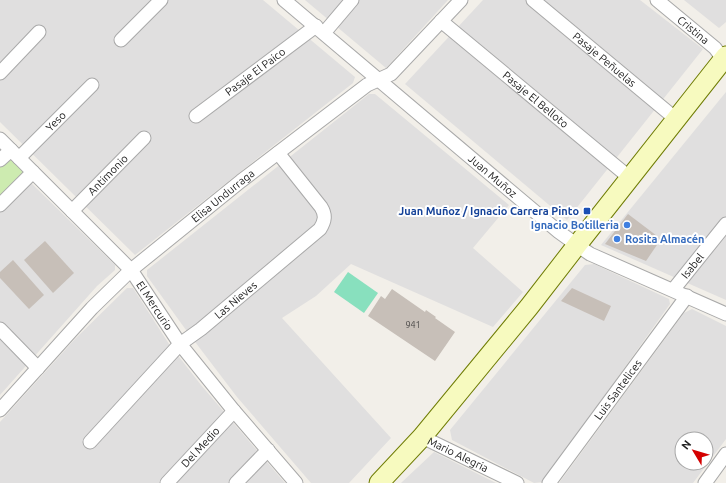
<svg xmlns="http://www.w3.org/2000/svg" width="726" height="483" font-family="Ubuntu,sans-serif">
	<style>
		.residential { fill: #e0dfdf; fill-rule: evenodd }
		.grass { fill: #cdebb0 }
		.pitch { fill: #88e0be }
		.building { fill: #c7bfb8 }
		.lines { fill: none; stroke-linecap: round; stroke-linejoin: round }
		.minor-casing { stroke: #a9a9a9; stroke-width: 15 }
		.secondary-casing { stroke: #707d05; stroke-width: 21 }
		.minor { stroke: #fff; stroke-width: 13 }
		.secondary { stroke: #f7fabf; stroke-width: 19 }
		.transit-dot { fill: #1a4fb4; stroke: #fff; stroke-width: 1.5 }
		.shop-dot { fill: #3f7fe0; stroke: #fff; stroke-width: 1.5 }
		.labels { text-anchor: middle; dominant-baseline: central; stroke-width: 4; stroke-linejoin: round; paint-order: stroke }
		.number-label { font-size: 9px; fill: #4b4948 }
		.street-label { font-size: 11px; fill: #222; stroke: #fff }
		.transit-label { font-size: 11px; font-weight: bold; fill: #164399; stroke: #fff; text-anchor: end }
		.shop-label { font-size: 11px; font-weight: bold; fill: #366cbe; stroke: #fff; text-anchor: end }
	</style>
	<rect width="100%" height="100%" fill="#f2efe9"/>
	<g class="residential">
		<polygon points="0,0 263,0 355,77 353,83 135,255 0,122"/>
		<polygon points="305,0 448,0 386,68"/>
		<polygon points="483,0 640,0 703,49 567,220 405,84"/>
		<polygon points="684,0 726,0 726,22 719,28"/>
		<polygon points="726,92 726,300 601,245"/>
		<polygon points="369,94 375,94 509,205 473,248 523,292 493,327 351,264 316,296 282,318 391,438 349,483 311,483 237,397 186,330 147,276 147,270"/>
		<polygon points="29,181 115,265 115,270 97,286 0,395 0,211"/>
		<polygon points="594,264 669,299 670,304 543,482 534,483 452,440 450,430 585,265"/>
		<polygon points="127,288 133,288 169,344 201,385 285,483 0,483 0,422 75,339"/>
		<path d="M692 309 726 326V439L693 483H559L684 313ZM682 439H706V463H682Z"/>
		<polygon points="434,452 496,483 401,483"/>
	</g>
	<polygon class="grass" points="10,156 25,171 0,197 0,167"/>
	<polygon class="pitch" points="348,272 378,293 364,313 334,292"/>
	<g class="building">
		<polygon points="628,214 661,239 646,261 605,244"/>
		<polygon points="45,241 74,273 53,293 24,260"/>
		<polygon points="13,260 44,295 29,309 0,278 0,272"/>
		<polygon points="572,288 611,306 604,321 561,301"/>
		<polygon points="392,289 425,312 426,310 436,317 435,318 455,332 435,361 368,316 381,296 385,299"/>
	</g>
	<g class="lines">
		<g class="minor-casing">
			<g id="minor">
				<path id="s1" d="M284 0 559 232 577 245 590 254 726 314"/>
				<path id="s2" d="M533 0 676 119"/>
				<path id="s3" d="M657 0 715 48 726 63"/>
				<path id="s4" d="M441 21 630 178"/>
				<polyline points="324,33 352,0"/>
				<polyline points="121,40 161,0"/>
				<polyline points="0,73 39,32"/>
				<path id="s5" d="M196 116 316 26"/>
				<path id="s6" d="M0 139 131 270 180 344 234 411 296 483"/>
				<path id="s7" d="M19 158 92 85"/>
				<polyline points="0,160 11,150"/>
				<polyline points="0,205 33,172"/>
				<path id="s8" d="M72 211 144 138"/>
				<path id="s9" d="M673 290 726 224"/>
				<polyline points="0,329 38,368"/>
				<path id="s10" d="M0 410 92 308 131 270 241 181 367 85 391 74 461 0"/>
				<path id="s11" d="M422 437 517 483"/>
				<path id="s12" d="M90 442 180 344 201 329 320 229C325 221 326 215 321 207L278 153"/>
				<path id="s13" d="M167 483 234 411"/>
				<polyline points="236,483 268,450"/>
				<path id="s14" d="M549 483 687 296"/>
				<polyline points="705,483 726,454"/>
			</g>
		</g>
		<g class="secondary-casing">
			<polyline id="secondary" points="379,483 422,437 529,307 577,245 726,56"/>
		</g>
		<use href="#minor" class="minor"/>
		<use href="#secondary" class="secondary"/>
	</g>
	<rect class="transit-dot" x="583" y="207" width="8" height="8" rx="2"/>
	<g class="shop-dot">
		<circle cx="627" cy="225" r="4"/>
		<circle cx="617" cy="239" r="4"/>
	</g>
	<g class="labels">
		<g class="number-label">
			<text x="413" y="325">941</text>
		</g>
		<g class="street-label">
			<text stroke="none"><textPath href="#s3" startOffset="47">Cristina</textPath></text>
			<text stroke="none"><textPath href="#s2" startOffset="93">Pasaje Peñuelas</textPath></text>
			<text stroke="none"><textPath href="#s5" startOffset="74">Pasaje El Paico</textPath></text>
			<text stroke="none"><textPath href="#s4" startOffset="123">Pasaje El Belloto</textPath></text>
			<text stroke="none"><textPath href="#s7" startOffset="52">Yeso</textPath></text>
			<text stroke="none"><textPath href="#s8" startOffset="51">Antimonio</textPath></text>
			<text stroke="none"><textPath href="#s1" startOffset="273">Juan Muñoz</textPath></text>
			<text stroke="none"><textPath href="#s10" startOffset="310">Elisa Undurraga</textPath></text>
			<text stroke="none"><textPath href="#s9" startOffset="31">Isabel</textPath></text>
			<text stroke="none"><textPath href="#s12" startOffset="204">Las Nieves</textPath></text>
			<text stroke="none"><textPath href="#s6" startOffset="228">El Mercurio</textPath></text>
			<text stroke="none"><textPath href="#s14" startOffset="116">Luis Santelices</textPath></text>
			<text stroke="none"><textPath href="#s13" startOffset="49">Del Medio</textPath></text>
			<text stroke="none"><textPath href="#s11" startOffset="40">Mario Alegria</textPath></text>
		</g>
		<g class="transit-label">
			<text x="579" y="211">Juan Muñoz / Ignacio Carrera Pinto</text>
		</g>
		<g class="shop-label">
			<text x="619" y="225">Ignacio Botilleria</text>
			<text x="625" y="239" text-anchor="start">Rosita Almacén</text>
		</g>
	</g>
	<g transform="translate(694 451) rotate(308)"><circle r="19" fill="#ffffff" stroke="#a7a7a7"/>
	<path d="M0-3L7 15L0 10L-7 15Z" fill="#d40000"/>
	<text y="-6" font-size="11" font-weight="bold" text-anchor="middle" fill="#222222">N</text>
	</g>
</svg>
